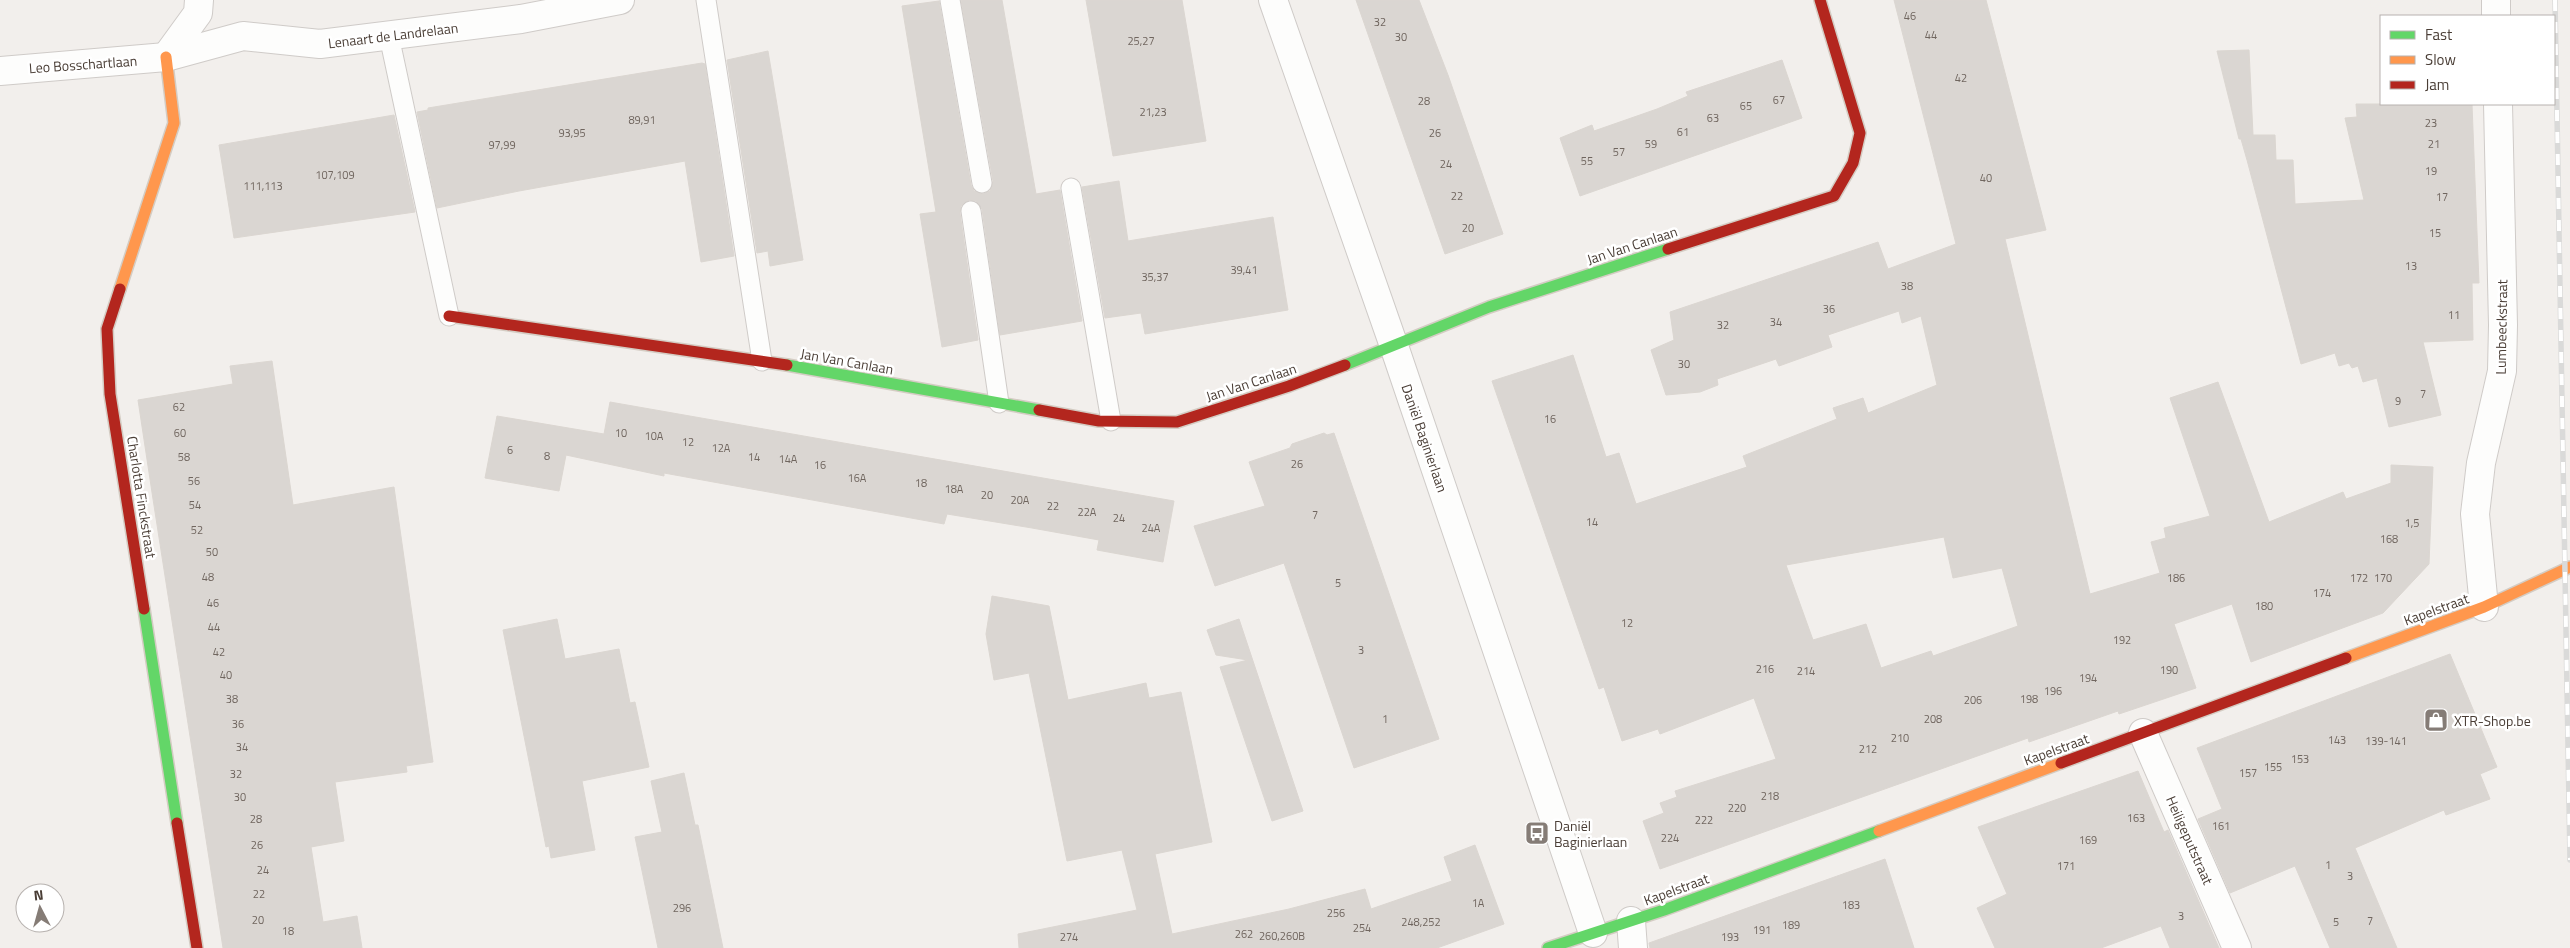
<svg xmlns="http://www.w3.org/2000/svg" width="2570" height="948" font-family="'Titillium Web',sans-serif">
	<style>
		.building { fill: #dad6d2; stroke: #dbd6d1; fill-rule: evenodd }
		.lines { fill: none; stroke-linecap: round; stroke-linejoin: round }
		.lane-casing { stroke: #cfcbc8; stroke-width: 21 }
		.street-casing { stroke: #cfcbc8; stroke-width: 30 }
		.fast-casing { stroke: #d4ccc3; stroke-width: 14 }
		.slow-casing { stroke: #d4ccc3; stroke-width: 14 }
		.jam-casing { stroke: #d4ccc3; stroke-width: 14 }
		.lane { stroke: #fdfdfc; stroke-width: 19 }
		.street { stroke: #fdfdfc; stroke-width: 28 }
		.fast { stroke: #63d668; stroke-width: 11 }
		.slow { stroke: #ff974d; stroke-width: 11 }
		.jam { stroke: #b3261e; stroke-width: 11 }
		.rail-casing { stroke: #dadad9; stroke-width: 5.5 }
		.rail { stroke: #fff; stroke-width: 4; stroke-dasharray: 11; stroke-linecap: butt }
		.labels { text-anchor: middle; dominant-baseline: central; stroke-width: 5; stroke-linejoin: round; paint-order: stroke }
		.number-label { font-size: 11px; fill: #70665f }
		.street-label { font-size: 14px; fill: #4a3e36; stroke: #fff }
		.poi-label { font-size: 14px; fill: #4a3e36; stroke: #fff; text-anchor: start }
	</style>
	<rect width="100%" height="100%" fill="#f2efec"/>
	<g class="building">
		<polygon points="961,0 1002,0 1036,194 1060,190 1082,321 1000,335 982,209 976,201 969,200 961,206 960,213 978,340 942,347 920,214 936,212 902,6 939,1 971,185 974,191 983,194 990,191 993,181"/>
		<polygon points="1086,0 1182,0 1206,141 1113,156"/>
		<polygon points="1356,0 1419,0 1448,75 1503,234 1445,254"/>
		<path d="M1894 0H1986L2046 230 2005 239 2090 594 2160 573 2151 542 2166 538 2164 528 2210 516 2170 398 2218 382 2269 522 2343 492 2346 499 2391 483V465L2433 467 2429 564 2383 613 2251 662 2232 604 2174 624 2196 688 2119 714 2118 711 2029 742 2028 738 1660 869 1643 821 1664 813 1660 803 1677 797 1675 791 1776 759 1754 698 1660 734 1658 729 1622 741 1604 687 1599 689 1492 381 1573 355 1606 457 1619 453 1636 504 1747 467 1743 456 1837 419 1833 408 1863 398 1868 413 1937 385 1921 316 1902 323 1899 311 1828 335 1832 347 1779 366 1776 359 1717 379 1718 385 1700 392 1666 395 1651 350 1674 340 1670 312 1878 242 1888 269 1956 244ZM1944 537 1953 578 2002 568 2018 626 1933 656 1931 651 1881 668 1866 624 1813 640 1786 565Z"/>
		<polygon points="2249,50 2253,135 2275,135 2276,160 2293,160 2295,204 2364,200 2345,118 2357,117 2356,104 2472,104 2479,283 2472,283 2473,340 2423,342 2441,415 2389,427 2377,378 2363,382 2358,366 2352,368 2349,363 2339,366 2335,353 2301,364 2247,160 2241,139 2239,139 2217,51"/>
		<polygon points="768,51 803,260 770,266 768,251 757,253 727,60"/>
		<polygon points="1782,60 1802,118 1580,196 1560,138 1592,125 1594,131 1657,109 1688,96 1686,92"/>
		<polygon points="702,63 705,64 734,256 701,262 685,161 519,191 437,208 417,112 428,110 428,108"/>
		<polygon points="394,115 415,212 234,238 219,145"/>
		<polygon points="1119,181 1128,241 1273,217 1288,310 1145,334 1141,313 1105,318 1082,187"/>
		<polygon points="272,361 293,505 394,487 433,762 406,766 407,772 335,782 344,841 311,847 323,922 357,916 362,948 223,948 153,499 138,400 233,384 230,366"/>
		<polygon points="610,402 1174,501 1163,562 1097,550 1099,540 1032,528 947,514 944,524 664,473 664,476 566,455 559,491 485,478 497,416 604,434"/>
		<polygon points="1324,433 1327,435 1334,433 1439,739 1354,768 1284,563 1215,586 1194,526 1265,506 1249,462 1290,448 1292,444"/>
		<polygon points="992,596 1049,606 1068,700 1146,683 1149,698 1181,692 1212,842 1155,854 1172,934 1289,909 1365,889 1371,909 1452,881 1444,857 1475,845 1504,924 1437,948 1019,948 1018,934 1137,910 1122,850 1067,861 1029,673 994,680 986,634"/>
		<polygon points="557,619 565,659 619,649 630,703 635,702 649,767 582,781 595,850 551,858 549,846 546,847 503,630"/>
		<polygon points="1239,619 1303,811 1272,821 1220,667 1248,660 1216,655 1207,630"/>
		<polygon points="2450,654 2497,767 2480,774 2490,799 2446,815 2444,810 2355,848 2397,948 2330,948 2295,866 2230,893 2198,819 2222,809 2197,748"/>
		<polygon points="2138,771 2164,832 2168,830 2219,948 2170,948 2161,926 2101,948 1995,948 1977,908 2007,894 1978,827"/>
		<polygon points="684,773 695,825 698,825 723,948 658,948 635,837 662,832 651,781"/>
		<polygon points="1885,859 1914,948 1650,948 1649,943"/>
	</g>
	<g class="lines">
		<g class="lane-casing">
			<g id="lane">
				<polyline points="706,0 762,361"/>
				<polyline points="950,0 982,183"/>
				<polyline points="389,36 449,316"/>
				<polyline points="1071,188 1111,421"/>
				<polyline points="971,211 999,403"/>
			</g>
		</g>
		<g class="street-casing">
			<g id="street">
				<polyline points="1273,0 1394,346 1593,933"/>
				<polyline points="2496,0 2496,16"/>
				<polyline points="166,57 198,13 199,0"/>
				<polyline points="0,71 166,57 243,36 320,44 521,19 620,0"/>
				<polyline points="2484,607 2475,514 2481,463 2502,371 2503,325 2498,104"/>
				<polyline points="2143,733 2237,948"/>
				<polyline points="1631,921 1633,948"/>
			</g>
		</g>
		<g class="fast-casing">
			<g id="fast">
				<polyline points="787,365 1039,410"/>
				<polyline points="1345,365 1489,307 1668,249"/>
				<polyline points="144,609 177,823"/>
				<polyline points="1548,948 1664,910 1879,831"/>
			</g>
		</g>
		<g class="slow-casing">
			<g id="slow">
				<polyline points="120,289 174,123 166,57"/>
				<polyline points="2346,658 2484,607 2570,567"/>
				<polyline points="1879,831 2061,763"/>
			</g>
		</g>
		<g class="jam-casing">
			<g id="jam">
				<polyline points="1668,249 1834,196 1853,163 1860,133 1820,0"/>
				<polyline points="120,289 107,329 110,394 144,609"/>
				<polyline points="449,316 787,365"/>
				<polyline points="1039,410 1099,421 1177,422 1289,386 1345,365"/>
				<polyline points="2061,763 2346,658"/>
				<polyline points="177,823 197,948"/>
			</g>
		</g>
		<use href="#lane" class="lane"/>
		<use href="#street" class="street"/>
		<use href="#fast" class="fast"/>
		<use href="#slow" class="slow"/>
		<use href="#jam" class="jam"/>
		<g class="rail-casing">
			<polyline id="rail" points="2555,0 2570,860"/>
		</g>
		<use href="#rail" class="rail"/>
	</g>
	<defs>
		<g id="shop-square" transform="scale(1.25)"><rect x="-9" y="-9" width="18" height="18" rx="4" fill="#857c76" stroke="#fff"/><path d="M-5-2.5h2.3a2.7 3.5 0 0 1 5.4 0H5L5.5 6h-11ZM-1.5-2.5h3a1.5 2.3 0 0 0-3 0Z" fill="#fff"/></g>
		<g id="bus-square" transform="scale(1.25)"><rect x="-9" y="-9" width="18" height="18" rx="4" fill="#857c76" stroke="#fff"/><path d="M-5-6H5V4H4V6H2V4H-2V6H-4V4H-5ZM-3.5-4V0h7V-4ZM-3.5 1.2v1.5H-2V1.2ZM2 1.2v1.5H3.5V1.2Z" fill="#fff"/></g>
	</defs>
	<g fill-rule="evenodd">
		<use href="#shop-square" x="2436" y="720"/>
		<use href="#bus-square" x="1537" y="833"/>
	</g>
	<g class="labels">
		<g class="number-label">
			<text x="1910" y="16">46</text>
			<text x="1380" y="22">32</text>
			<text x="1931" y="35">44</text>
			<text x="1401" y="37">30</text>
			<text x="1141" y="41">25,27</text>
			<text x="1961" y="78">42</text>
			<text x="1779" y="100">67</text>
			<text x="1424" y="101">28</text>
			<text x="1746" y="106">65</text>
			<text x="1153" y="112">21,23</text>
			<text x="1713" y="118">63</text>
			<text x="642" y="120">89,91</text>
			<text x="2431" y="123">23</text>
			<text x="1683" y="132">61</text>
			<text x="572" y="133">93,95</text>
			<text x="1435" y="133">26</text>
			<text x="1651" y="144">59</text>
			<text x="2434" y="144">21</text>
			<text x="502" y="145">97,99</text>
			<text x="1619" y="152">57</text>
			<text x="1587" y="161">55</text>
			<text x="1446" y="164">24</text>
			<text x="2431" y="171">19</text>
			<text x="335" y="175">107,109</text>
			<text x="1986" y="178">40</text>
			<text x="263" y="186">111,113</text>
			<text x="1457" y="196">22</text>
			<text x="2442" y="197">17</text>
			<text x="1468" y="228">20</text>
			<text x="2435" y="233">15</text>
			<text x="2411" y="266">13</text>
			<text x="1244" y="270">39,41</text>
			<text x="1155" y="277">35,37</text>
			<text x="1907" y="286">38</text>
			<text x="1829" y="309">36</text>
			<text x="2454" y="315">11</text>
			<text x="1776" y="322">34</text>
			<text x="1723" y="325">32</text>
			<text x="1684" y="364">30</text>
			<text x="2423" y="394">7</text>
			<text x="2398" y="401">9</text>
			<text x="179" y="407">62</text>
			<text x="1550" y="419">16</text>
			<text x="180" y="433">60</text>
			<text x="621" y="433">10</text>
			<text x="654" y="436">10A</text>
			<text x="688" y="442">12</text>
			<text x="721" y="448">12A</text>
			<text x="510" y="450">6</text>
			<text x="547" y="456">8</text>
			<text x="184" y="457">58</text>
			<text x="754" y="457">14</text>
			<text x="788" y="459">14A</text>
			<text x="1297" y="464">26</text>
			<text x="820" y="465">16</text>
			<text x="857" y="478">16A</text>
			<text x="194" y="481">56</text>
			<text x="921" y="483">18</text>
			<text x="954" y="489">18A</text>
			<text x="987" y="495">20</text>
			<text x="1020" y="500">20A</text>
			<text x="195" y="505">54</text>
			<text x="1053" y="506">22</text>
			<text x="1087" y="512">22A</text>
			<text x="1315" y="515">7</text>
			<text x="1119" y="518">24</text>
			<text x="1592" y="522">14</text>
			<text x="2412" y="523">1,5</text>
			<text x="1151" y="528">24A</text>
			<text x="197" y="530">52</text>
			<text x="2389" y="539">168</text>
			<text x="212" y="552">50</text>
			<text x="208" y="577">48</text>
			<text x="2176" y="578">186</text>
			<text x="2359" y="578">172</text>
			<text x="2383" y="578">170</text>
			<text x="1338" y="583">5</text>
			<text x="2322" y="593">174</text>
			<text x="213" y="603">46</text>
			<text x="2264" y="606">180</text>
			<text x="1627" y="623">12</text>
			<text x="214" y="627">44</text>
			<text x="2122" y="640">192</text>
			<text x="1361" y="650">3</text>
			<text x="219" y="652">42</text>
			<text x="1765" y="669">216</text>
			<text x="2169" y="670">190</text>
			<text x="1806" y="671">214</text>
			<text x="226" y="675">40</text>
			<text x="2088" y="678">194</text>
			<text x="2053" y="691">196</text>
			<text x="232" y="699">38</text>
			<text x="2029" y="699">198</text>
			<text x="1973" y="700">206</text>
			<text x="1385" y="719">1</text>
			<text x="1933" y="719">208</text>
			<text x="238" y="724">36</text>
			<text x="1900" y="738">210</text>
			<text x="2337" y="740">143</text>
			<text x="2386" y="741">139-141</text>
			<text x="242" y="747">34</text>
			<text x="1868" y="749">212</text>
			<text x="2300" y="759">153</text>
			<text x="2273" y="767">155</text>
			<text x="2248" y="773">157</text>
			<text x="236" y="774">32</text>
			<text x="1770" y="796">218</text>
			<text x="240" y="797">30</text>
			<text x="1737" y="808">220</text>
			<text x="2136" y="818">163</text>
			<text x="256" y="819">28</text>
			<text x="1704" y="820">222</text>
			<text x="2221" y="826">161</text>
			<text x="1670" y="838">224</text>
			<text x="2088" y="840">169</text>
			<text x="257" y="845">26</text>
			<text x="2328" y="865">1</text>
			<text x="2066" y="866">171</text>
			<text x="263" y="870">24</text>
			<text x="2350" y="876">3</text>
			<text x="259" y="894">22</text>
			<text x="1478" y="903">1A</text>
			<text x="1851" y="905">183</text>
			<text x="682" y="908">296</text>
			<text x="1336" y="913">256</text>
			<text x="2181" y="916">3</text>
			<text x="258" y="920">20</text>
			<text x="2370" y="921">7</text>
			<text x="1421" y="922">248,252</text>
			<text x="2336" y="922">5</text>
			<text x="1791" y="925">189</text>
			<text x="1362" y="928">254</text>
			<text x="1762" y="930">191</text>
			<text x="288" y="931">18</text>
			<text x="1244" y="934">262</text>
			<text x="1282" y="936">260,260B</text>
			<text x="1069" y="937">274</text>
			<text x="1730" y="937">193</text>
		</g>
		<g class="street-label">
			<text transform="translate(393 35) rotate(-7)">Lenaart de Landrelaan</text>
			<text transform="translate(83 64) rotate(-4)">Leo Bosschartlaan</text>
			<text transform="translate(1632 245) rotate(-18)">Jan Van Canlaan</text>
			<text transform="translate(2501 327) rotate(-89)">Lumbeeckstraat</text>
			<text transform="translate(847 361) rotate(10)">Jan Van Canlaan</text>
			<text transform="translate(1251 382) rotate(-18)">Jan Van Canlaan</text>
			<text transform="translate(1425 438) rotate(71)">Daniël Baginierlaan</text>
			<text transform="translate(142 497) rotate(81)">Charlotta Finckstraat</text>
			<text transform="translate(2436 609) rotate(-20)">Kapelstraat</text>
			<text transform="translate(2056 749) rotate(-20)">Kapelstraat</text>
			<text transform="translate(2190 840) rotate(66)">Heiligeputstraat</text>
			<text transform="translate(1676 889) rotate(-20)">Kapelstraat</text>
		</g>
		<g class="poi-label">
			<text x="2454" y="720">XTR-Shop.be</text>
			<text x="1554" y="825">Daniël<tspan x="1554" dy="16">Baginierlaan</tspan></text>
		</g>
	</g>
	<rect x="2380" y="15" width="175" height="90" fill="#ffffff" stroke="#b7b2af"/>
	<rect x="2390" y="31" width="25" height="8" fill="#63d668" stroke="#b7b2af"/>
	<text x="2425" y="40" font-size="15" fill="#4a3e36">Fast</text>
	<rect x="2390" y="56" width="25" height="8" fill="#ff974d" stroke="#b7b2af"/>
	<text x="2425" y="65" font-size="15" fill="#4a3e36">Slow</text>
	<rect x="2390" y="81" width="25" height="8" fill="#b3261e" stroke="#b7b2af"/>
	<text x="2425" y="90" font-size="15" fill="#4a3e36">Jam</text>
	<g transform="translate(40 908) rotate(354)"><circle r="24" fill="#ffffff" stroke="#b7b2af"/>
	<path d="M0-4L9 19L0 12L-9 19Z" fill="#857c76"/>
	<text y="-8" font-size="14" font-weight="bold" text-anchor="middle" fill="#4a3e36">N</text>
	</g>
</svg>
